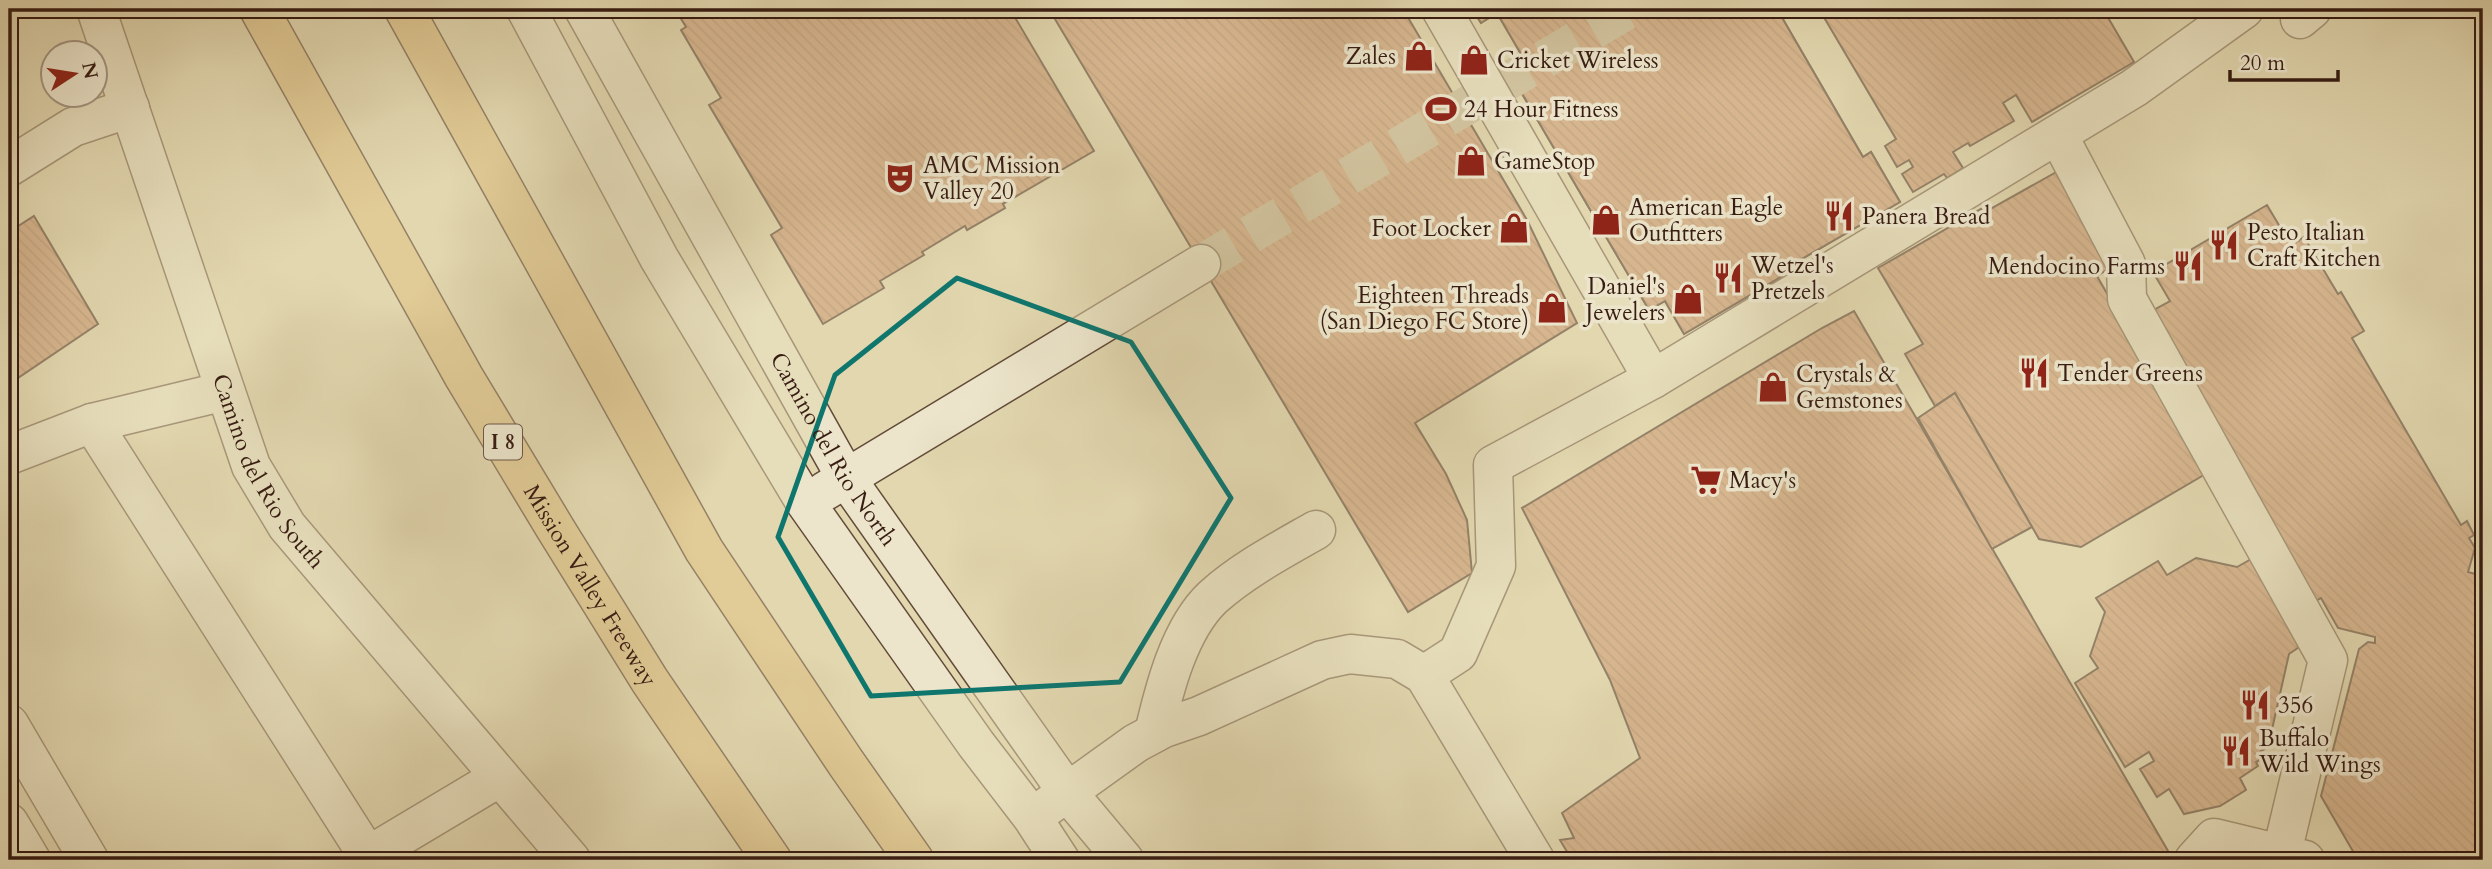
<svg xmlns="http://www.w3.org/2000/svg" width="2492" height="869" font-family="Cardo,serif">
	<style>
		.building { fill: url(#building-back-hatch); stroke: #371c12; stroke-width: 2 }
		.lines { fill: none; stroke-linecap: round; stroke-linejoin: round }
		.minor-tunnel { stroke: #c0b290; stroke-width: 38; stroke-dasharray: 38 19; stroke-linecap: butt }
		.minor-casing { stroke: #624b39; stroke-width: 41 }
		.highway-casing { stroke: #371c12; stroke-width: 41 }
		.minor { stroke: #ece5cb; stroke-width: 38 }
		.highway { stroke: #e1bc78; stroke-width: 38 }
		.marked { fill: none; stroke: #0f766e; stroke-width: 5; stroke-linejoin: round }
		.labels { text-anchor: middle; dominant-baseline: central; stroke-width: 7; stroke-linejoin: round; paint-order: stroke }
		.shield { fill: #ece5cb; stroke: #6d584a; stroke-width: 2 }
		.shield-label { font-size: 21px; font-weight: bold; fill: #371c12 }
		.poi-label { font-size: 23px; fill: #371c12; stroke: #ece5cb; text-anchor: start }
		.street-label { font-size: 23px; fill: #371c12; stroke: #ece5cb }
	</style>
	<defs>
		<pattern id="building-back-hatch" width="6" height="6" patternUnits="userSpaceOnUse" patternTransform="scale(1.75)"><rect width="6" height="6" fill="#ca8f69"/><path d="M-1 5l2 2M0 0l6 6M5-1l2 2" fill="none" stroke="#a57455"/></pattern>
	</defs>
	<rect width="100%" height="100%" fill="#e2d7af"/>
	<filter id="stains"><feTurbulence type="fractalNoise" baseFrequency=".00286" numOctaves="4"/><feColorMatrix values="0 0 0 0 .2 0 0 0 0 .09 0 0 0 0 .02 0 0 0 .5 -.17"/></filter>
	<radialGradient id="worn" r=".72"><stop offset=".6" stop-color="#630" stop-opacity="0"/><stop offset="1" stop-color="#630" stop-opacity=".3"/></radialGradient>
	<g class="building">
		<polygon points="675,9 1010,9 1094,151 1003,204 1005,208 967,230 965,226 922,252 924,255 880,281 884,288 823,324 771,235 782,228 709,105 721,98 681,30 686,27"/>
		<polygon points="1049,9 1403,9 1527,220 1577,323 1415,423 1446,474 1467,520 1472,573 1408,612"/>
		<polygon points="1472,9 1777,9 1863,157 1871,152 1900,202 1800,260 1803,264 1684,334 1665,301 1649,310 1504,63 1521,54 1497,13 1481,23"/>
		<polygon points="1472,9 1777,9 1863,157 1871,152 1900,202 1800,260 1803,264 1684,334 1665,301 1649,310 1504,63 1521,54 1497,13 1481,23"/>
		<polygon points="1819,9 2103,9 2134,62 2032,122 2016,95 2003,103 2014,121 1970,146 1968,143 1953,152 1963,168 1947,178 1944,174 1913,192 1902,174 1913,167 1909,160 1897,167 1885,146 1896,139"/>
		<polygon points="2060,170 2116,264 2097,276 2209,472 2081,547 2039,539 1955,393 1935,406 1905,354 1923,344 1878,268 1981,209 1983,213"/>
		<polygon points="2267,205 2283,232 2288,228 2296,242 2304,237 2338,294 2341,292 2364,331 2352,338 2461,525 2467,521 2474,535 2469,538 2475,548 2468,572 2483,576 2483,860 2358,860 2321,796 2359,649 2368,642 2375,643 2375,637 2338,628 2321,598 2308,605 2152,311 2170,301 2153,272"/>
		<polygon points="34,216 98,324 9,384 9,232"/>
		<polygon points="1854,311 2168,851 2152,860 1572,860 1560,840 1574,838 1562,813 1640,758 1610,680 1522,508 1822,328"/>
		<polygon points="1955,393 2032,527 1992,549 1918,418"/>
		<polygon points="2196,558 2237,567 2253,558 2305,643 2289,654 2268,747 2256,754 2260,760 2256,762 2258,766 2240,778 2246,790 2220,806 2184,814 2169,789 2157,797 2140,769 2154,761 2149,752 2125,767 2075,683 2098,668 2090,656 2105,612 2096,598 2158,561 2167,575"/>
	</g>
	<g class="lines">
		<polyline class="minor-tunnel" points="1201,264 1629,9"/>
		<g class="minor-casing">
			<g id="minor">
				<path id="s1" d="M96 9 251 466 287 526 571 860"/>
				<polyline points="526,9 659,258 805,502 976,744 1032,817 1060,860"/>
				<path id="s2" d="M584 9 846 478 1068 793 1124 860"/>
				<polyline points="1441,9 1653,379 2134,88 2244,9"/>
				<polyline points="2300,19 2312,9"/>
				<polyline points="2058,135 2126,264 2127,299 2328,660 2285,840 2276,853"/>
				<polyline points="9,167 73,127 130,108"/>
				<polyline points="92,423 368,856"/>
				<polyline points="9,455 92,423 225,391"/>
				<polyline points="825,491 1201,264"/>
				<polyline points="1424,675 1458,653 1496,566 1493,465 1653,379"/>
				<polyline points="9,724 89,860"/>
				<path d="M1154 733C1164 690 1179 629 1213 597 1243 570 1281 550 1316 530"/>
				<polyline points="1048,806 1136,743 1164,728 1199,716 1322,660 1350,654 1397,659 1424,675 1535,860"/>
				<polyline points="9,823 31,860"/>
				<polyline points="361,860 500,777"/>
				<polyline points="2194,860 2214,838 2305,860"/>
			</g>
		</g>
		<g class="highway-casing">
			<g id="highway">
				<path id="s3" d="M259 9 464 377 555 528 650 681 772 860"/>
				<polyline points="404,9 704,550 846,763 914,860"/>
			</g>
		</g>
		<use href="#minor" class="minor"/>
		<use href="#highway" class="highway"/>
	</g>
	<path d="M0 0H2492V869H0ZM957 278 1131 342 1231 498 1120 682 871 696 778 537 835 375Z" fill="#e2d7af" fill-opacity=".55" fill-rule="evenodd"/>
	<path class="marked" d="M957 278 1131 342 1231 498 1120 682 871 696 778 537 835 375Z"/>
	<defs>
		<g id="shop-bare" transform="scale(2.415)"><path d="M-5-2.5h2.3a2.7 3.5 0 0 1 5.4 0H5L5.5 6h-11ZM-1.5-2.5h3a1.5 2.3 0 0 0-3 0Z" fill="#8f2418" stroke="#ece5cb" stroke-width="2.5" paint-order="stroke"/></g>
		<g id="stadium-bare" transform="scale(2.415)"><path d="M0-5a6.5 5 0 1 0 0 10a6.5 5 0 1 0 0-10ZM-3.5-1.8h7v3.6h-7Z" fill="#8f2418" stroke="#ece5cb" stroke-width="2.5" paint-order="stroke"/></g>
		<g id="theatre-bare" transform="scale(2.415)"><path d="M-5-5.5Q0-4 5-5.5V0Q5 5 0 6Q-5 5-5 0ZM-3.3-2.5H-1v1.5H-3.3ZM1-2.5H3.3v1.5H1ZM-2.8 1Q0 5.5 2.8 1Z" fill="#8f2418" stroke="#ece5cb" stroke-width="2.5" paint-order="stroke"/></g>
		<g id="restaurant-bare" transform="scale(2.415)"><path d="M-5-6h1v4h1v-4h1v4h1v-4h1v5L-1.5 .5V6h-2V.5L-5-1ZM5-6V6H3V1.5H1.5Q1.5-4 5-6Z" fill="#8f2418" stroke="#ece5cb" stroke-width="2.5" paint-order="stroke"/></g>
		<g id="supermarket-bare" transform="scale(2.415)"><path d="M-6-5.5h2.5l.6 2H6L4.5 2H-2.5L-4.4-4H-6ZM-1.5 3.2a1.3 1.3 0 1 0 .1 0ZM3 3.2a1.3 1.3 0 1 0 .1 0Z" fill="#8f2418" stroke="#ece5cb" stroke-width="2.5" paint-order="stroke"/></g>
	</defs>
	<g fill-rule="evenodd">
		<use href="#shop-bare" x="1419" y="56"/>
		<use href="#shop-bare" x="1474" y="60"/>
		<use href="#stadium-bare" x="1441" y="109"/>
		<use href="#shop-bare" x="1471" y="161"/>
		<use href="#theatre-bare" x="900" y="178"/>
		<use href="#restaurant-bare" x="1839" y="216"/>
		<use href="#shop-bare" x="1606" y="220"/>
		<use href="#shop-bare" x="1514" y="228"/>
		<use href="#restaurant-bare" x="2224" y="245"/>
		<use href="#restaurant-bare" x="2188" y="266"/>
		<use href="#restaurant-bare" x="1728" y="278"/>
		<use href="#shop-bare" x="1688" y="299"/>
		<use href="#shop-bare" x="1552" y="308"/>
		<use href="#restaurant-bare" x="2034" y="373"/>
		<use href="#shop-bare" x="1773" y="387"/>
		<use href="#supermarket-bare" x="1706" y="480"/>
		<use href="#restaurant-bare" x="2255" y="705"/>
		<use href="#restaurant-bare" x="2236" y="751"/>
	</g>
	<g class="labels">
		<rect class="shield" x="484" y="424.5" width="38" height="35" rx="5"/>
		<g class="shield-label">
			<text x="503" y="442">I 8</text>
		</g>
		<g class="poi-label">
			<text x="1396" y="56" text-anchor="end">Zales</text>
			<text x="1497" y="60">Cricket Wireless</text>
			<text x="1464" y="109">24 Hour Fitness</text>
			<text x="1494" y="161">GameStop</text>
			<text x="923" y="165">AMC Mission<tspan x="923" dy="26">Valley 20</tspan></text>
			<text x="1629" y="207">American Eagle<tspan x="1629" dy="26">Outfitters</tspan></text>
			<text x="1862" y="216">Panera Bread</text>
			<text x="1491" y="228" text-anchor="end">Foot Locker</text>
			<text x="2247" y="232">Pesto Italian<tspan x="2247" dy="26">Craft Kitchen</tspan></text>
			<text x="1751" y="265">Wetzel's<tspan x="1751" dy="26">Pretzels</tspan></text>
			<text x="2165" y="266" text-anchor="end">Mendocino Farms</text>
			<text x="1665" y="286" text-anchor="end">Daniel's<tspan x="1665" dy="26">Jewelers</tspan></text>
			<text x="1529" y="295" text-anchor="end">Eighteen Threads<tspan x="1529" dy="26">(San Diego FC Store)</tspan></text>
			<text x="2057" y="373">Tender Greens</text>
			<text x="1796" y="374">Crystals &amp;<tspan x="1796" dy="26">Gemstones</tspan></text>
			<text x="1729" y="480">Macy's</text>
			<text x="2278" y="705">356</text>
			<text x="2259" y="738">Buffalo<tspan x="2259" dy="26">Wild Wings</tspan></text>
		</g>
		<g class="street-label">
			<text stroke="none"><textPath href="#s2" startOffset="506">Camino del Rio North</textPath></text>
			<text stroke="none"><textPath href="#s1" startOffset="495">Camino del Rio South</textPath></text>
			<text stroke="none"><textPath href="#s3" startOffset="665">Mission Valley Freeway</textPath></text>
		</g>
	</g>
	<rect width="2492" height="869" fill="none" stroke="#e2d7af" stroke-width="35"/>
	<rect x="10" y="10" width="2471" height="848" fill="none" stroke="#371c12" stroke-width="3.5"/>
	<rect x="18" y="18" width="2457" height="834" fill="none" stroke="#371c12" stroke-width="2"/>
	<g transform="translate(74 74) rotate(78)"><circle r="33" fill="#ece5cb" stroke="#a49581" stroke-width="2"/>
	<path d="M0-5L12 26L0 18L-12 26Z" fill="#8f2418"/>
	<text y="-10" font-size="19" font-weight="bold" text-anchor="middle" fill="#371c12">N</text>
	</g>
	<path d="M2230 70v10h108v-10" fill="none" stroke="#371c12" stroke-width="3.5"/>
	<text x="2240" y="70" font-size="21" fill="#371c12" stroke="#ece5cb" stroke-width="5" paint-order="stroke">20 m</text>
	<rect width="100%" height="100%" filter="url(#stains)"/>
	<rect width="100%" height="100%" fill="url(#worn)"/>
</svg>
